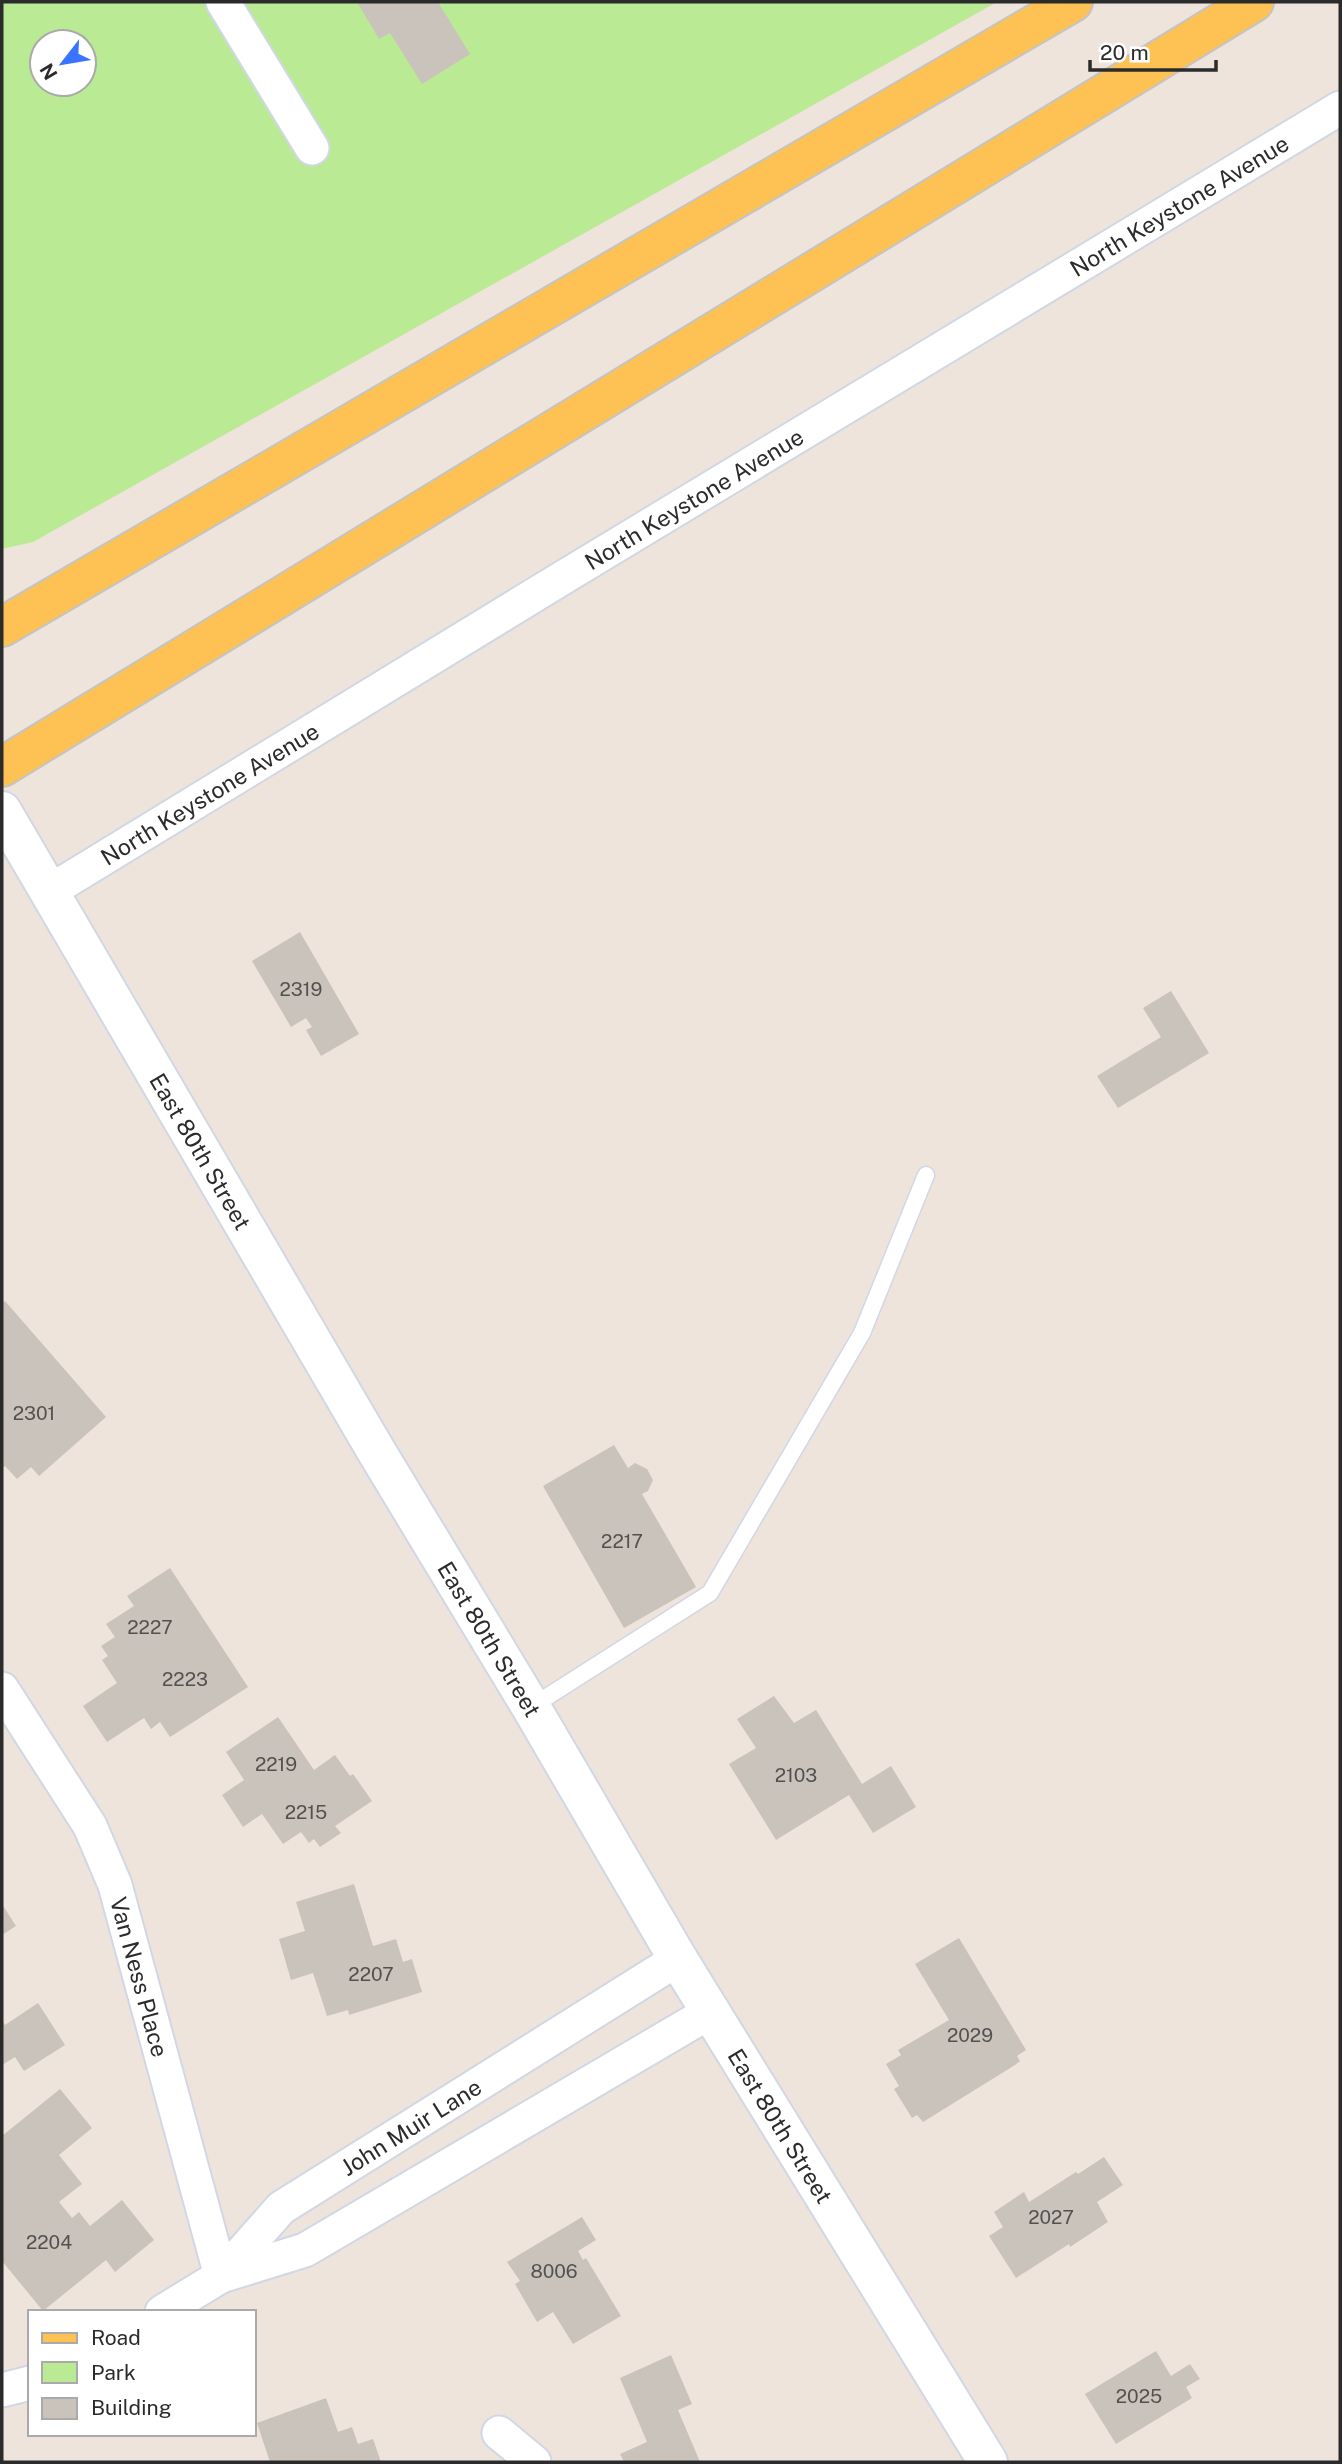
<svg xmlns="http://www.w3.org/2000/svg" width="1342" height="2464" font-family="'Public Sans',sans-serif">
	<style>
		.green { fill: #bbea94; fill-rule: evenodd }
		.building { fill: #c9c3bb }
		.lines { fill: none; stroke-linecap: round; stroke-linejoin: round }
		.lane-casing { stroke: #d1d7e5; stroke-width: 19 }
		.street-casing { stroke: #d1d7e5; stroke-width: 37 }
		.secondary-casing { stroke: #d1d7e5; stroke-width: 42 }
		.primary-casing { stroke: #c4c4c4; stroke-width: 42 }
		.lane { stroke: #fff; stroke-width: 16 }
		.street { stroke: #fff; stroke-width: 33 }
		.secondary { stroke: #fff; stroke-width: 38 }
		.primary { stroke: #fdc253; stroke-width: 38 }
		.labels { text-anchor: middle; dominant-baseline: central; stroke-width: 5; stroke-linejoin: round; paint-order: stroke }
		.number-label { font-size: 19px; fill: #52514f }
		.street-label { font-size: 23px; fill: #2b2b2b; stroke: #fff }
	</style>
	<rect width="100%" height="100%" fill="#eee4dc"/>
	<path class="green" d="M2 2H997L33 542 2 549ZM42 42H84V84H42Z"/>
	<g class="building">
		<polygon points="357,2 438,2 470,54 422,84 390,33 379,39"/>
		<polygon points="300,932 359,1034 321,1056 306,1030 312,1027 306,1018 291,1027 252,961"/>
		<polygon points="1171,991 1209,1053 1118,1108 1097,1076 1161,1037 1143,1008"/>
		<polygon points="5,1301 106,1417 39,1476 31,1467 17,1479 5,1466 2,1468 2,1303"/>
		<polygon points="614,1445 628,1468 635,1463 647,1469 653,1480 648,1491 642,1494 696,1587 624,1628 543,1486"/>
		<polygon points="170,1568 248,1687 170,1737 160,1722 151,1729 144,1718 107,1742 83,1706 117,1683 102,1660 108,1656 101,1646 115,1637 106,1624 134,1606 127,1596"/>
		<polygon points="774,1696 794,1723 816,1710 862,1784 891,1766 916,1807 873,1833 849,1795 776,1840 729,1764 756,1748 737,1719"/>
		<polygon points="278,1717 314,1770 335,1755 350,1776 353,1774 372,1801 335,1826 341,1833 320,1847 314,1839 309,1843 301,1832 283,1844 262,1814 243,1827 222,1795 244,1780 226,1752"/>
		<polygon points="354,1884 373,1946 396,1939 403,1962 412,1959 422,1992 349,2015 348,2010 327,2016 313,1973 291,1980 279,1939 305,1931 296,1902"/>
		<polygon points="2,1904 16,1926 2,1935"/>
		<polygon points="959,1938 1026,2050 1017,2056 1020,2061 1015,2065 923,2122 917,2115 912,2118 894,2089 899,2086 886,2064 901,2055 898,2050 949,2020 915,1964"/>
		<polygon points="38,2003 65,2045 24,2071 15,2057 2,2065 2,2020 5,2025"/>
		<polygon points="60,2089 92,2128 59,2155 82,2184 59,2202 72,2218 79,2212 90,2226 122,2200 154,2240 115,2272 106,2260 43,2311 2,2261 2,2136"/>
		<polygon points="1104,2157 1123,2185 1097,2202 1108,2222 1070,2247 1069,2244 1016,2278 989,2236 1003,2227 994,2212 1024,2192 1029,2202 1076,2172 1078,2174"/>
		<polygon points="582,2217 596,2240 578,2251 583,2260 586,2258 621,2316 573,2344 553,2312 537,2322 515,2284 520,2281 507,2262"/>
		<polygon points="1156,2351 1171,2376 1190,2364 1200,2379 1186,2387 1192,2398 1116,2444 1085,2394"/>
		<polygon points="671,2355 692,2404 678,2410 700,2462 624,2462 620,2454 647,2442 620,2378"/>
		<polygon points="326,2398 338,2432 352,2427 358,2444 373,2439 381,2462 270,2462 257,2423"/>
	</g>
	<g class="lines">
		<g class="lane-casing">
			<polyline id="lane" points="531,1707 710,1593 862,1333 926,1175"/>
		</g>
		<g class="street-casing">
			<g id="street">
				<polyline points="223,2 312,148"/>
				<path id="s1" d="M50 891 564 577 1340 108"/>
				<path id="s2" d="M2 1689 90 1826 115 1885 221 2276"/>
				<polyline points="221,2276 305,2250 710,2012"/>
				<path id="s3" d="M162 2312 221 2276 281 2208 678 1959"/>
				<polyline points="2,2390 30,2383"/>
				<polyline points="499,2433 534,2462"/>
			</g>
		</g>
		<g class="secondary-casing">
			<g id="secondary">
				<path id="s4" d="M2 811 375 1449 531 1707 678 1959 988 2462"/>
			</g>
		</g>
		<g class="primary-casing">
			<g id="primary">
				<polyline points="2,627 1073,2"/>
				<polyline points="2,767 1254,2"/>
			</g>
		</g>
		<use href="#lane" class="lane"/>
		<use href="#street" class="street"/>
		<use href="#secondary" class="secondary"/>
		<use href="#primary" class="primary"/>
	</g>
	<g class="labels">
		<g class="number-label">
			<text x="301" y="989">2319</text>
			<text x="34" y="1413">2301</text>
			<text x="622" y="1541">2217</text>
			<text x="150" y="1627">2227</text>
			<text x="185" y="1679">2223</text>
			<text x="276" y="1764">2219</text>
			<text x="796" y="1775">2103</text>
			<text x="306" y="1812">2215</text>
			<text x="371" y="1974">2207</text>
			<text x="970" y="2035">2029</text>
			<text x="1051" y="2217">2027</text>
			<text x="49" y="2242">2204</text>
			<text x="554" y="2271">8006</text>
			<text x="1139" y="2396">2025</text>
		</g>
		<g class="street-label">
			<text stroke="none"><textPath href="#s1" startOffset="1321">North Keystone Avenue</textPath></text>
			<text stroke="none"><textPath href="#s1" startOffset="754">North Keystone Avenue</textPath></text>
			<text stroke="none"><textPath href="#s1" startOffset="187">North Keystone Avenue</textPath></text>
			<text stroke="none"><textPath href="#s4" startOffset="394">East 80th Street</textPath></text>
			<text stroke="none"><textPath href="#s4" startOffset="961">East 80th Street</textPath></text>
			<text stroke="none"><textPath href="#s2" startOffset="322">Van Ness Place</textPath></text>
			<text stroke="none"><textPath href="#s3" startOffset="313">John Muir Lane</textPath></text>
			<text stroke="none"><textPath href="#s4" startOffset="1528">East 80th Street</textPath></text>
		</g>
	</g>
	<rect width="1342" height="2464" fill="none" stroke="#2b2b2b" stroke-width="7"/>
	<rect x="28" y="2310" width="228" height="126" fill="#ffffff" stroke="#aaaaaa" stroke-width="2"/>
	<rect x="42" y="2333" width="35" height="10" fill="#fdc253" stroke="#aaaaaa" stroke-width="2"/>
	<text x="91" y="2345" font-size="21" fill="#2b2b2b">Road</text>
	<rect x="42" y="2362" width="35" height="21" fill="#bbea94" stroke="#aaaaaa" stroke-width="2"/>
	<text x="91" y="2380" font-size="21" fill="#2b2b2b">Park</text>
	<rect x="42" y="2398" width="35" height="21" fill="#c9c3bb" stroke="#aaaaaa" stroke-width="2"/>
	<text x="91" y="2415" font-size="21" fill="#2b2b2b">Building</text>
	<g transform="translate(63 63) rotate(239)"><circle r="33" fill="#ffffff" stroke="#aaaaaa" stroke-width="2"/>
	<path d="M0-5L12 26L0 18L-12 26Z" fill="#3874ff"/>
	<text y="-10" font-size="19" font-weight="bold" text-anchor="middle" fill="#2b2b2b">N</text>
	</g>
	<path d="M1090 60v10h126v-10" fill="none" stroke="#2b2b2b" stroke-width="3.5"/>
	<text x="1100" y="60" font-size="21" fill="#2b2b2b" stroke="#ffffff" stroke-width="5" paint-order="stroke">20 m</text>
</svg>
